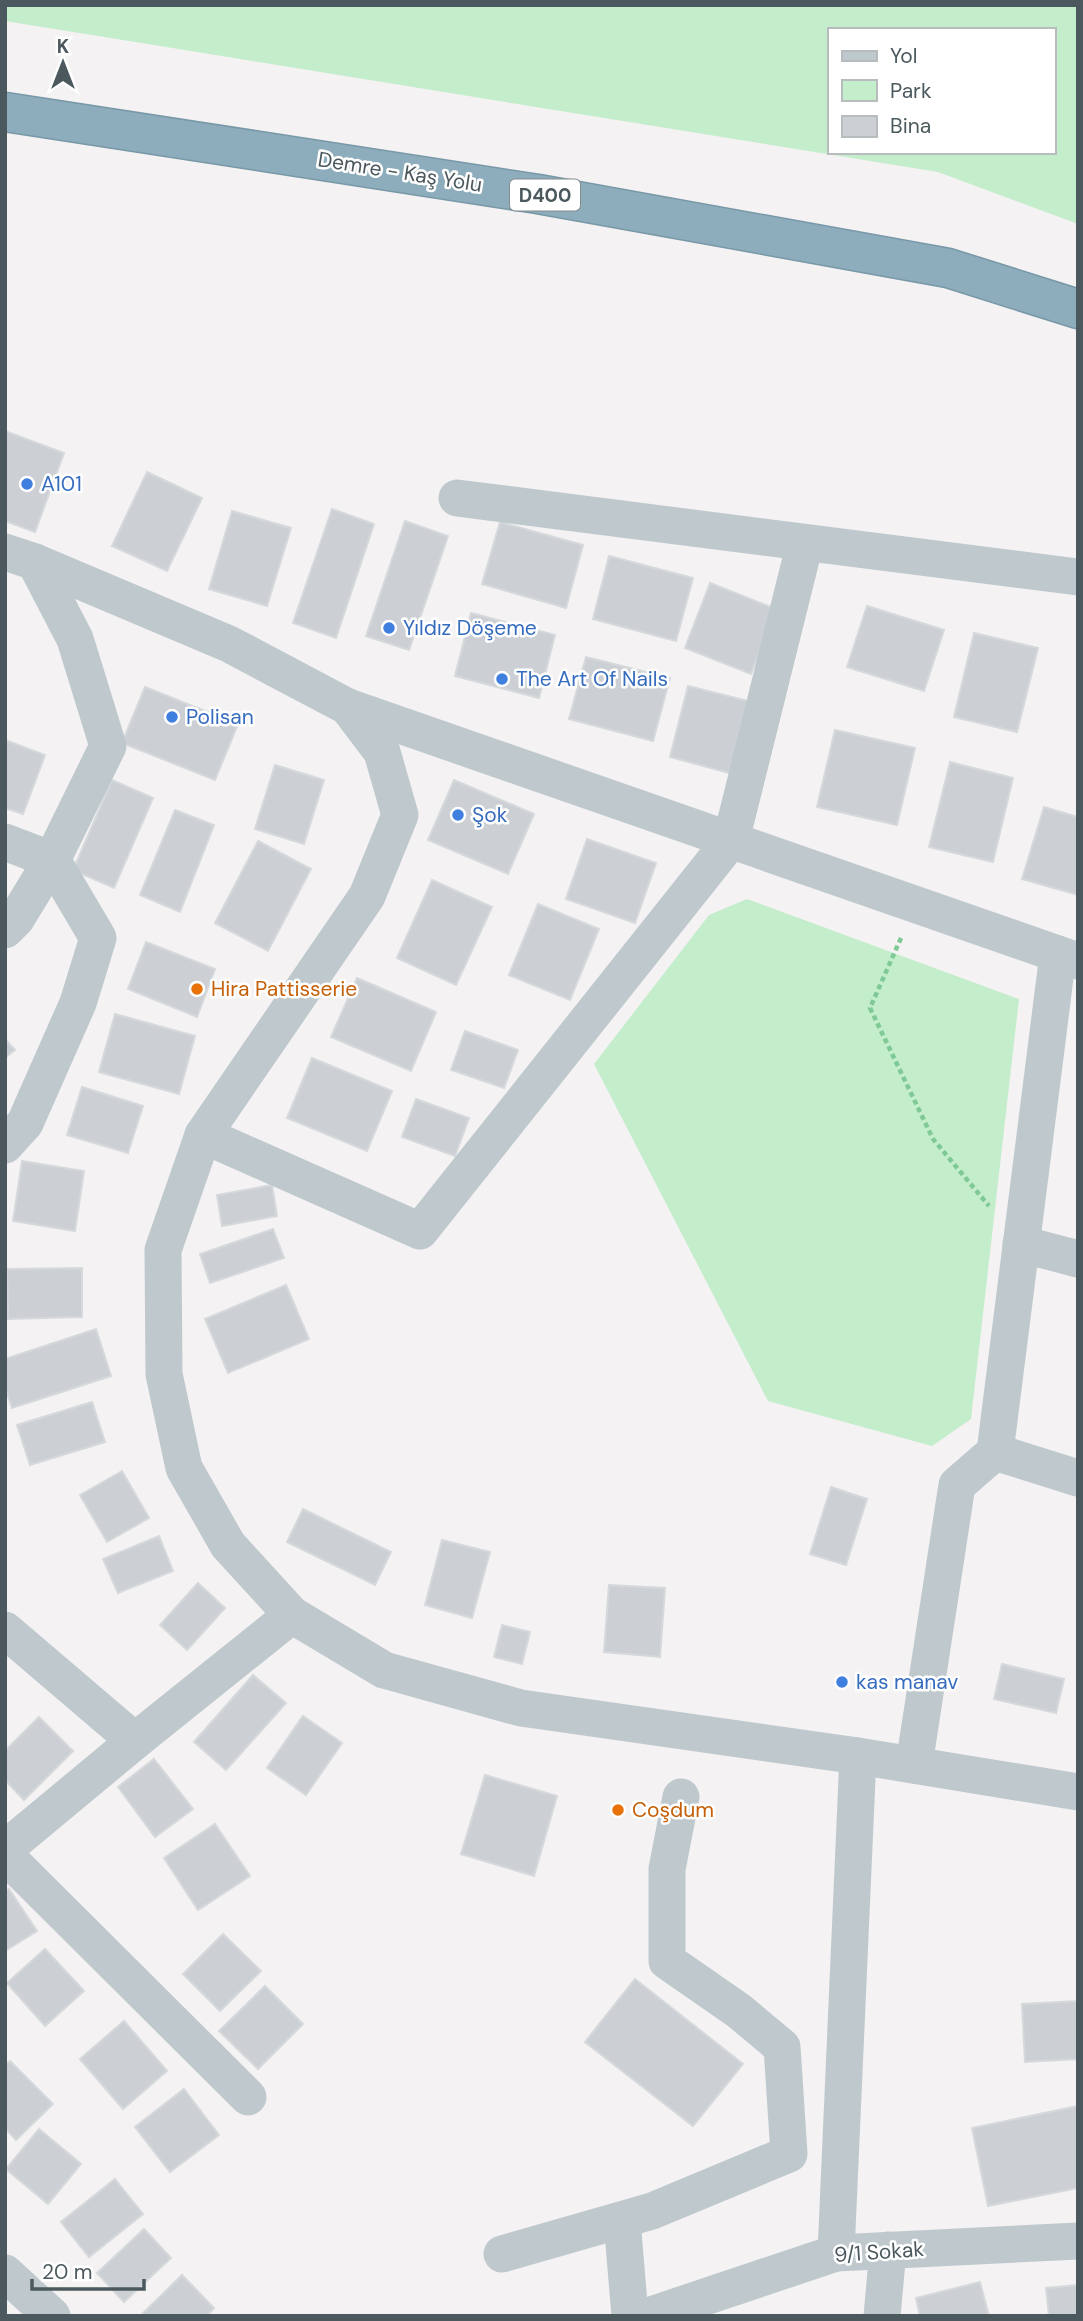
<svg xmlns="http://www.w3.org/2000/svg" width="1083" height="2321" font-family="'DM Sans',sans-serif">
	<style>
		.green { fill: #c4edcc; fill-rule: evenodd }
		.building { fill: #ccd0d4; stroke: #d6d9dc; stroke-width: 2 }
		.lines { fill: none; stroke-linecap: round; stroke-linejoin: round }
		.highway-casing { stroke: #7898a8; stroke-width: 41 }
		.path { stroke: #7ec996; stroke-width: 4.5; stroke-dasharray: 5 3.5; stroke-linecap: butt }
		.minor { stroke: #bfc9cd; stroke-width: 37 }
		.highway { stroke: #8dadbc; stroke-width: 38 }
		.shop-dot { fill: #3f7fe0; stroke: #fff; stroke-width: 2.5 }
		.food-dot { fill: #e8710a; stroke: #fff; stroke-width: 2.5 }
		.labels { text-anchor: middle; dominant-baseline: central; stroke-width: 5; stroke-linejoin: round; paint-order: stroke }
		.shield { fill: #fff; stroke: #818b8e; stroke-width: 2 }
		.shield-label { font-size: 19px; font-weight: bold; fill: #4b595e }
		.street-label { font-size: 21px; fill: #4b595e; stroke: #fff }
		.shop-label { font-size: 21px; fill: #366cbe; stroke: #fff; text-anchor: start }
		.food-label { font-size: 21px; fill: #c56008; stroke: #fff; text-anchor: start }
	</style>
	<rect width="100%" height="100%" fill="#f4f2f2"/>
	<g class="green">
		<path d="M5 5H1078V224L938 172 5 21ZM829 30H1053V152H829Z"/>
		<polygon points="747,899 1019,999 971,1419 932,1446 768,1401 594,1064 709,915"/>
	</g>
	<g class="building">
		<polygon points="5,431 64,453 35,532 5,521"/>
		<polygon points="147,472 202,498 167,571 112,546"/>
		<polygon points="332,509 374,524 336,638 293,623"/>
		<polygon points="232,511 291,528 267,606 209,589"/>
		<polygon points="405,521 448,536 409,650 366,636"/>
		<polygon points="500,522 583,545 566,608 482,584"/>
		<polygon points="609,556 693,578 676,641 593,619"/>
		<polygon points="710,583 776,609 751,674 685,648"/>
		<polygon points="867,606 944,630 924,691 847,667"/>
		<polygon points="471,613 555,635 539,698 455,676"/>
		<polygon points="974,633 1038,648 1017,732 954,717"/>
		<polygon points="586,657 670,678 653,741 569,719"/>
		<polygon points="688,686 752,702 733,774 670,757"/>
		<polygon points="145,687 238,724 215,780 122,743"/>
		<polygon points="835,730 915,748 897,825 817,807"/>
		<polygon points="5,740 45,755 23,814 5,808"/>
		<polygon points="950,762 1013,778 993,862 929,847"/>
		<polygon points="275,765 324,780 304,844 255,829"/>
		<polygon points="112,780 153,798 114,888 73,870"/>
		<polygon points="454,780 534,814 508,874 428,840"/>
		<polygon points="1044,807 1078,817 1078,895 1022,879"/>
		<polygon points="175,810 214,825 180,912 140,895"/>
		<polygon points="587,839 656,863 635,923 566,899"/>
		<polygon points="258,841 311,869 268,951 215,923"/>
		<polygon points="432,880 492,907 456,985 397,958"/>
		<polygon points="538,904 599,929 570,1000 509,975"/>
		<polygon points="146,942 215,969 197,1017 128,989"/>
		<polygon points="357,978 436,1012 411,1071 331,1037"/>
		<polygon points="115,1014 195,1036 179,1094 99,1072"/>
		<polygon points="465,1031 518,1050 504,1088 451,1070"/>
		<polygon points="5,1039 15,1050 5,1058"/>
		<polygon points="312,1058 392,1091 367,1151 287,1118"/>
		<polygon points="82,1087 143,1106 128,1153 67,1135"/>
		<polygon points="416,1099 469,1118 455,1156 402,1137"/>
		<polygon points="22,1161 84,1171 75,1231 13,1221"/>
		<polygon points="272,1185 277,1216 222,1226 217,1195"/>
		<polygon points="273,1229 284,1258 210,1283 200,1254"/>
		<polygon points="82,1268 82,1317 8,1319 7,1269"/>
		<polygon points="286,1285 309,1339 228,1373 205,1319"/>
		<polygon points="96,1329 111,1376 12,1408 5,1387 5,1359"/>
		<polygon points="92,1402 105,1442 30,1465 17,1425"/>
		<polygon points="122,1471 149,1518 107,1542 80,1495"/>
		<polygon points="831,1487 867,1499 846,1565 810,1554"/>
		<polygon points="303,1509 391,1552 375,1585 287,1542"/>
		<polygon points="159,1536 173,1571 118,1593 103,1559"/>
		<polygon points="442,1540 490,1552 472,1618 425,1605"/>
		<polygon points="198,1583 225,1608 187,1650 160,1625"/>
		<polygon points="609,1585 665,1588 660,1657 604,1652"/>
		<polygon points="502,1625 530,1632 522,1664 494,1657"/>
		<polygon points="1002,1664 1064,1679 1056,1713 994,1699"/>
		<polygon points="253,1675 286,1703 226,1770 194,1742"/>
		<polygon points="303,1716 342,1743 306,1795 267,1768"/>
		<polygon points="39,1717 73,1751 24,1800 5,1780 5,1751"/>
		<polygon points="154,1759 193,1809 155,1837 118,1787"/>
		<polygon points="485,1775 557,1796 534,1876 461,1854"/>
		<polygon points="215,1824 250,1876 198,1910 164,1858"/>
		<polygon points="9,1889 37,1931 5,1951 5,1892"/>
		<polygon points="223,1934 261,1971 220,2011 183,1974"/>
		<polygon points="45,1949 84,1991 45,2026 7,1983"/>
		<polygon points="635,1979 743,2064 693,2126 585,2042"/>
		<polygon points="265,1986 303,2024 258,2069 219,2031"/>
		<polygon points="1078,2001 1078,2059 1025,2062 1022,2004"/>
		<polygon points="124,2021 167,2071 123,2109 80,2059"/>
		<polygon points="10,2061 53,2104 16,2140 5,2128 5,2065"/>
		<polygon points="184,2089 219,2135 170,2172 135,2127"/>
		<polygon points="1078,2106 1078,2188 988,2206 972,2128"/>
		<polygon points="39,2129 81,2164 48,2204 6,2169"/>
		<polygon points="115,2179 143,2214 89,2257 61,2222"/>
		<polygon points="144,2229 171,2258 124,2302 97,2273"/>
		<polygon points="182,2275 214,2308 207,2316 140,2316"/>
		<polygon points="980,2282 989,2316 920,2316 916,2298"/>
		<polygon points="1078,2285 1078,2316 1049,2316 1046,2288"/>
	</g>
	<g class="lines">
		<g class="highway-casing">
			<polyline id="highway" points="5,112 538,194 948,268 1078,309"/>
		</g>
		<polyline class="path" points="901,938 870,1008 933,1139 989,1206"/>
		<g class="minor">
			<polyline points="457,498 1078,577"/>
			<polyline points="5,552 35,562 229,644 348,707 382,752 400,815 367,896 203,1135 163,1250 164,1374 184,1468 228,1545 292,1615 384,1670 521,1708 858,1756 1078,1792"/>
			<polyline points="348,707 1078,961"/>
			<polyline points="5,842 52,860 98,938 78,1003 25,1123 5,1145"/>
			<polyline points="5,930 16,919 52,860 108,746 75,639 35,562"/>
			<polyline points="1058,954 995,1452 1078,1478"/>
			<polyline points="203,1135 420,1231 731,840 805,543"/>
			<polyline points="1021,1244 1078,1259"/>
			<polyline points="5,1630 135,1741"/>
			<polyline points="914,1765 957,1485 995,1452"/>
			<polyline points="5,1849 135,1741 292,1615"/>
			<polyline points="5,1855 248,2097"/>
			<polyline points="622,2220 630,2316"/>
			<polyline points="836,2253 858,1756"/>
			<polyline points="502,2254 652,2211 789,2154 782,2047 739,2011 667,1961 667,1869 681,1797"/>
			<polyline points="5,2273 52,2316"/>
			<polyline points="648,2316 836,2253 1078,2241"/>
			<polyline points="882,2316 888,2250"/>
		</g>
		<use href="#highway" class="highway"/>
	</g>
	<g class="shop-dot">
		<circle cx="27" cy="484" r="7"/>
		<circle cx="389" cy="628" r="7"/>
		<circle cx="502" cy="679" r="7"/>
		<circle cx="172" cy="717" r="7"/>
		<circle cx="458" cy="815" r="7"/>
		<circle cx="842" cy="1682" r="7"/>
	</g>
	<g class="food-dot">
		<circle cx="197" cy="989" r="7"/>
		<circle cx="618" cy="1810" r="7"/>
	</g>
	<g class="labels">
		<rect class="shield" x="510" y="179.5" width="70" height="31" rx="5"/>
		<g class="shield-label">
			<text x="545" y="195">D400</text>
		</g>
		<g class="street-label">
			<text transform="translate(400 172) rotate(9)">Demre - Kaş Yolu</text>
			<text transform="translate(879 2252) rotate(-4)">9/1 Sokak</text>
		</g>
		<g class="shop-label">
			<text x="41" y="484">A101</text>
			<text x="403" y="628">Yıldız Döşeme</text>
			<text x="516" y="679">The Art Of Nails</text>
			<text x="186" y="717">Polisan</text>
			<text x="472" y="815">Şok</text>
			<text x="856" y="1682">kas manav</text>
		</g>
		<g class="food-label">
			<text x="211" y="989">Hira Pattisserie</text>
			<text x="632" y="1810">Coşdum</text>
		</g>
	</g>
	<rect width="1083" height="2321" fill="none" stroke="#4b595e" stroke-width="14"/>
	<rect x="828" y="28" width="228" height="126" fill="#ffffff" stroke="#b7bdbf" stroke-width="2"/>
	<rect x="842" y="51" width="35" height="10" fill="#bfc9cd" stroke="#b7bdbf" stroke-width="2"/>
	<text x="890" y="63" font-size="21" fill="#4b595e">Yol</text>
	<rect x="842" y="80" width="35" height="21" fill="#c4edcc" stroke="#b7bdbf" stroke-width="2"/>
	<text x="890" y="98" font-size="21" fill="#4b595e">Park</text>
	<rect x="842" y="116" width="35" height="21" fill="#ccd0d4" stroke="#b7bdbf" stroke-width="2"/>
	<text x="890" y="133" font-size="21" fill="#4b595e">Bina</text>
	<g transform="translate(63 63)" stroke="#ffffff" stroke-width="5" paint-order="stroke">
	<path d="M0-5L12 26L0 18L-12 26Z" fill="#4b595e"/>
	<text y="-10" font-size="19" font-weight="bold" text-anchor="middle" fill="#4b595e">K</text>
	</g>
	<path d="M32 2279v10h112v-10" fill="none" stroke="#4b595e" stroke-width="3.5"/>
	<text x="42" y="2279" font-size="21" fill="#4b595e" stroke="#ffffff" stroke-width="5" paint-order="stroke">20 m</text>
</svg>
